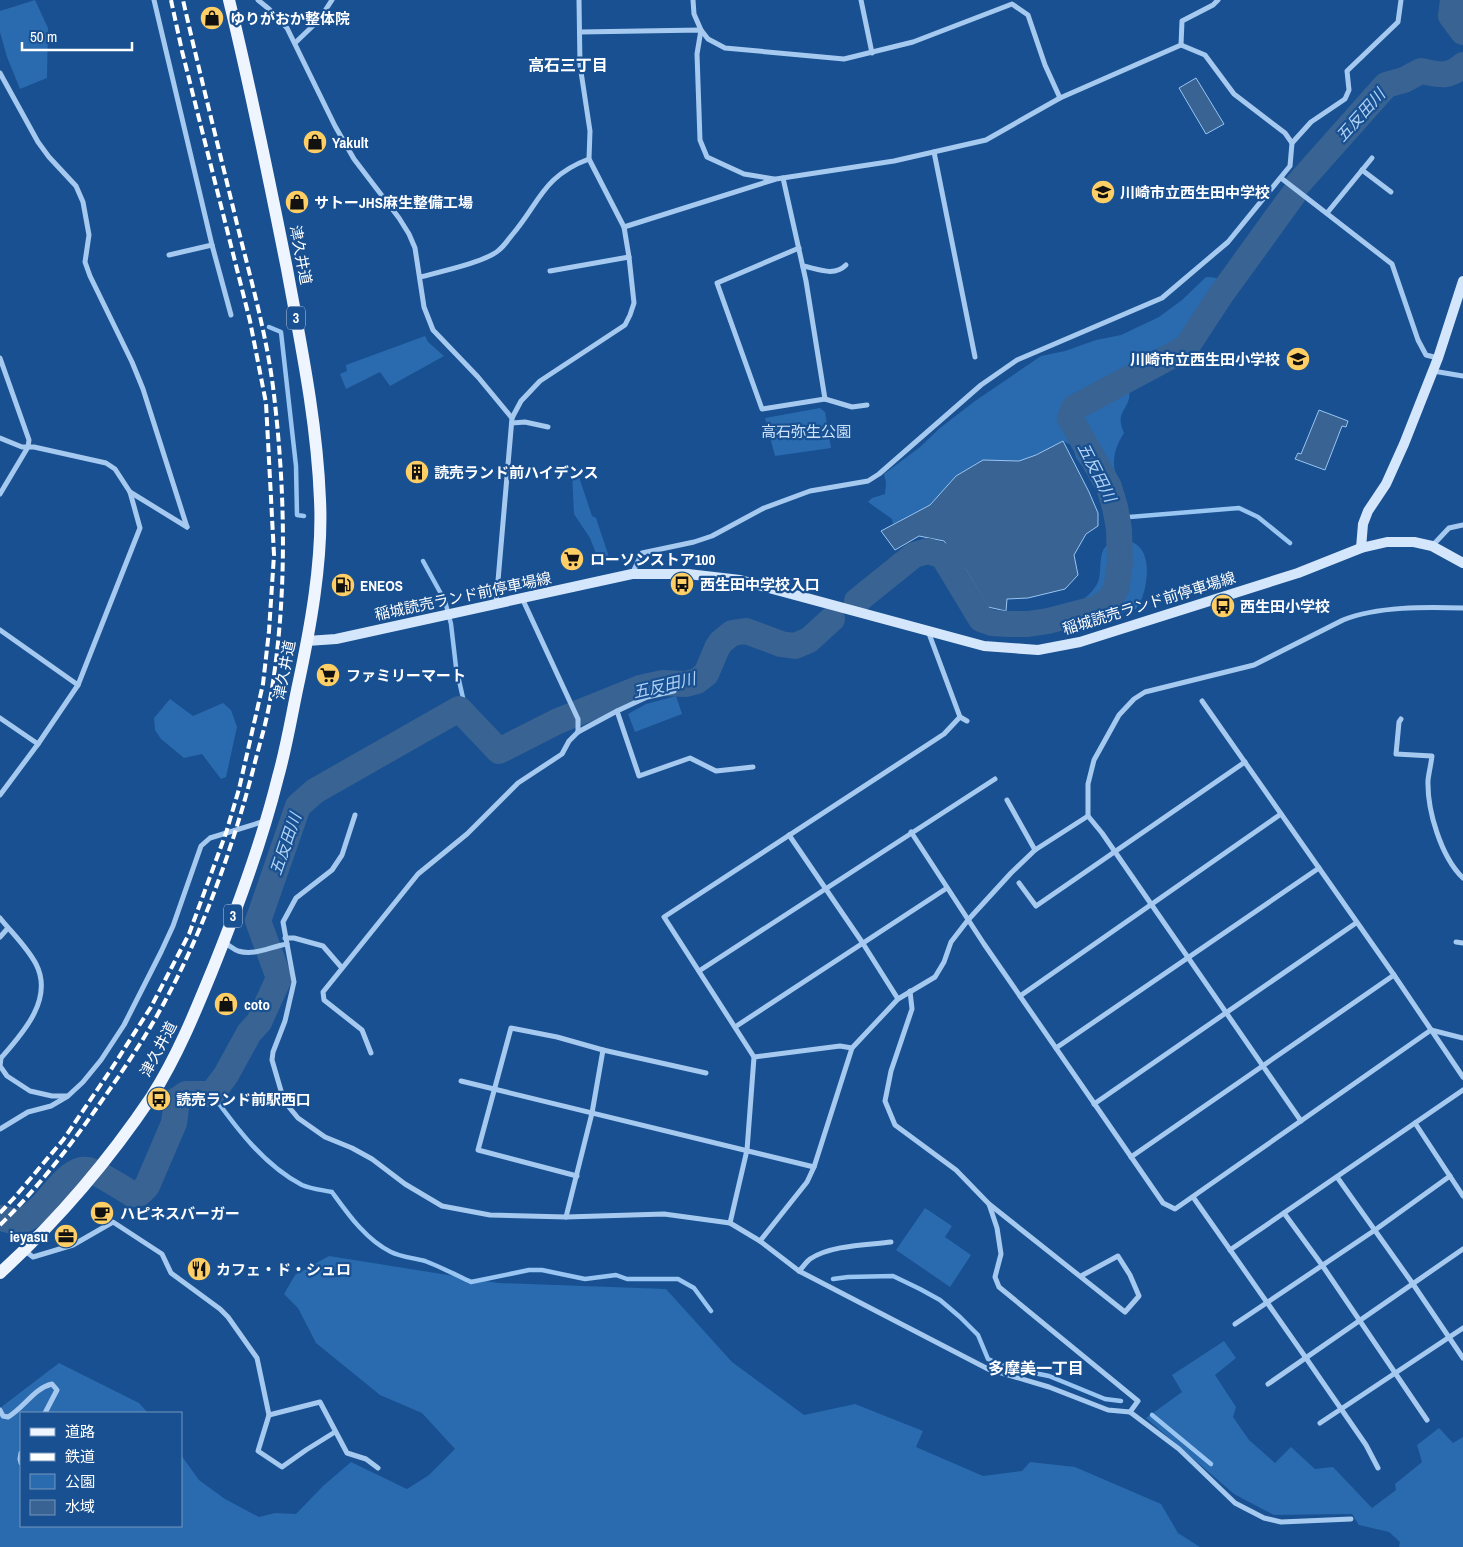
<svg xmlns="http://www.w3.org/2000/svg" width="1463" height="1547" font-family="'Archivo Narrow','Noto Sans JP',sans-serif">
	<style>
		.green { fill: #2a6aaf }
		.water { fill: #396392; stroke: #99c5f2 }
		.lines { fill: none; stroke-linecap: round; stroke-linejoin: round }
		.stream { stroke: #99c5f2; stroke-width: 4.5 }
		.river { stroke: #396392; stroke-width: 26 }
		.street { stroke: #a6c9f0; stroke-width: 5 }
		.secondary { stroke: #d4e6fb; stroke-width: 10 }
		.primary { stroke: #eff5ff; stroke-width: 12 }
		.rail { stroke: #fff; stroke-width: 4; stroke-dasharray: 9 4; stroke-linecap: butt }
		.labels { text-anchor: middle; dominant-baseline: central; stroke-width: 4.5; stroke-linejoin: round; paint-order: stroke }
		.shield { fill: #185091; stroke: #bacade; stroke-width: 1 }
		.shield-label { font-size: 14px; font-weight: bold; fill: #fff }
		.poi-label { font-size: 15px; font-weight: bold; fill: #fff; stroke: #185091; text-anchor: start }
		.street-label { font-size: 15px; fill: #fff; stroke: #185091 }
		.park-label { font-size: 15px; fill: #cde3fb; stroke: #185091 }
		.neighbourhood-label { font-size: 16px; font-weight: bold; fill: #fff; stroke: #185091 }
		.water-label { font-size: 16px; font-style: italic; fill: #b2d3f7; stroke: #185091 }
	</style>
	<rect width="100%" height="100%" fill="#185091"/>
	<g class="green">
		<polygon points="35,0 48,28 47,78 20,89 7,57 0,32 0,11"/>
		<path d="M1206 277C1219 277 1224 280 1231 290L1199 336 1197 342 1129 383C1129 388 1130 394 1129 399 1124 414 1116 414 1124 433 1108 458 1114 472 1123 498L1107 510 1089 475 1076 458 1073 446 1063 441 1036 455 1019 461 983 460 956 476 930 505 893 524 892 519 868 502 872 498 885 494 886 482 884 474 920 447 940 428 975 401 1041 356 1065 351 1096 340 1121 335 1159 317 1182 300Z"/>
		<polygon points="425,336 428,342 444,356 390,386 380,372 346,389 340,374 347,371 346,365"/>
		<polygon points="820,408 825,412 831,448 775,456 765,418"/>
		<polygon points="572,473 578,474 592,516 596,518 610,560 600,564 590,538 574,514"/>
		<path d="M1128 541C1151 545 1149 578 1143 595 1142 600 1138 605 1136 609L1124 612 1107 621 1102 619 1091 623 1090 619H1085L1082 600C1088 596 1094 590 1098 582 1103 570 1096 548 1112 542 1116 540 1123 541 1128 541Z"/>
		<polygon points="676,696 682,714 635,732 628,714 646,704"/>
		<polygon points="170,699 193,716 223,703 231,710 237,727 226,777 221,779 202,754 184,758 161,739 155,730 154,718"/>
		<polygon points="925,1208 952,1226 945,1237 971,1255 950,1287 896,1250"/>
		<polygon points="329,1256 498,1283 666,1289 732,1362 804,1415 855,1404 923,1431 916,1447 983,1476 1022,1471 1030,1462 1075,1467 1161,1504 1178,1533 1200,1547 0,1547 0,1408 59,1363 139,1403 148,1413 21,1413 21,1526 181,1526 181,1455 199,1480 225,1499 259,1517 275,1513 296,1514 323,1486 351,1462 407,1489 429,1475 455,1449 422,1413 380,1395 316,1343 298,1308 284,1294 295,1275"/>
		<polygon points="1224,1341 1236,1358 1215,1375 1236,1407 1233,1417 1249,1440 1275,1463 1291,1447 1315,1469 1333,1467 1372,1508 1396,1490 1395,1484 1422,1462 1417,1445 1439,1428 1453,1443 1463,1437 1463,1547 1399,1547 1400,1542 1389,1532 1359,1525 1352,1514 1274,1515 1234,1494 1146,1418 1182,1392 1172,1375"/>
	</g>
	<g class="water">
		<polygon points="1196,78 1224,124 1206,134 1179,88"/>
		<polygon points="1319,410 1348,421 1346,427 1342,426 1325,470 1295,459 1298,453 1301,454"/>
		<polygon points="1063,441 1089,492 1098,513 1098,526 1086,534 1074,555 1078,575 1065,589 1028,598 1007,599 1006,611 988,607 966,570 944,541 919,536 895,550 881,531 930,505 956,476 983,460 1019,461 1036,455"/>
	</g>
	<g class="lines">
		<g class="stream">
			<polyline points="269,327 281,332 296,466 297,515 304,516"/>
			<polyline points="1117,518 1239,508 1258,517 1290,543"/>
			<polyline points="423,561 445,601 451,624 456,667 463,698 459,709"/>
			<path d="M212 1094C237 1129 264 1165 302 1185 311 1189 323 1190 332 1192 348 1214 366 1240 391 1252 401 1257 414 1258 425 1261 441 1267 456 1275 471 1282L529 1270H542L585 1279 616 1275 627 1279H678L694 1288 711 1311"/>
			<polyline points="833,1279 848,1277 893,1276 920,1289 940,1300 960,1317 978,1335 988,1359 1009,1368 1049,1376 1105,1399 1121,1401"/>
			<polyline points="1152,1415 1211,1464"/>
		</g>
		<g class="river">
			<polyline points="1453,0 1451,16 1463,32"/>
			<path d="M1298 184 1386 85 1404 80 1421 71C1439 75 1448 78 1463 65"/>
			<polyline points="857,601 914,555 928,551 943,556 981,619 992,623 1009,624 1028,624 1048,621 1098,608 1110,599 1116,589 1120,564 1119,529 1115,507 1109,487 1070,418 1074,408 1186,348 1220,296 1293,195"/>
			<path d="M0 1218C6 1219 13 1222 19 1221 44 1218 64 1165 88 1170 98 1172 122 1188 132 1194L140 1193 147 1186 174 1123 177 1100 186 1094H212L226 1075 249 1033 259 1022 279 978 258 921 298 806 315 791 459 709 499 751 558 721 640 688 663 683 686 684 697 681 706 674 717 648 721 642 732 633 746 631 781 644 795 646 809 640 832 619"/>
		</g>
		<g class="street">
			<polyline points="154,0 212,245 231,315"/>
			<polyline points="258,0 269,9 287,28 335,126 354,159 399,218 409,234 415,248 424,307 433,330 478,377 512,418"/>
			<polyline points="693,0 694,14 701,30 708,39 725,48 844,59 913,42 1012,4 1028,15 1045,65 1060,98"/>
			<polyline points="861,0 872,53"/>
			<polyline points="580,32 701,30 697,54 700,140 707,157 744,174 774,179"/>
			<polyline points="295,43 319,20 332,0"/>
			<polyline points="1181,45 1182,21 1213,5 1218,0"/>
			<polyline points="0,73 38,142 49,157 76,186 83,202 89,235 85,262 90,276 132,362 143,389 187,527"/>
			<polyline points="1292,143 1311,122 1345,99 1349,90 1347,71 1398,22 1401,0"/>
			<polyline points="934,152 975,357"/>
			<polyline points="1362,170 1391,192"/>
			<polyline points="783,178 806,281 825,399"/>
			<polyline points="1281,178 1392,264 1418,340 1426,355 1438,358"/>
			<polyline points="1327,213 1372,158"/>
			<polyline points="624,227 776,179 894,161 986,140 1060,98 1181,45 1205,55 1234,94 1285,133 1292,143 1290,166 1228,242 1162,298 1017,360 981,385 879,474 868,481 810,491 764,508 712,536 694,542 642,553 632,574"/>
			<polyline points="799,248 717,283 762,409 825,399 852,407 867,405"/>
			<polyline points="169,255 212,245"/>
			<path d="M803 266C818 269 834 277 846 265"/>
			<polyline points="550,271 629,257"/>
			<path d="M420 277C439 272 486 262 499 250 504 246 508 240 512 235 540 202 543 176 589 159"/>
			<polyline points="0,358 29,440 28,447 0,494"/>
			<polyline points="1433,371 1463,376"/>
			<polyline points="512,423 525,422 548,427"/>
			<polyline points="0,438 22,447 34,447 106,463 115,469 130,492 140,528 78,685 38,744 0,795"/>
			<polyline points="130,492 187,527"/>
			<polyline points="1432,546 1449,528 1463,525"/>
			<polyline points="522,598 578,719 578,732"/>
			<polyline points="496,604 512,418 521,401 540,381 625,325 630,315 634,303 629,257 624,227 589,159 590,131 580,65 579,0"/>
			<polyline points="0,630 78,685"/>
			<polyline points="928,631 960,717 967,721"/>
			<polyline points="1202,701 1394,975 1463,1077"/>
			<polyline points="617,711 639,776 690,758 716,771 753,767"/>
			<polyline points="0,718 38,744"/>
			<path d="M1401 719 1399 722 1396 754 1432 756C1431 764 1429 772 1428 780 1427 810 1441 857 1463 878"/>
			<polyline points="1007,800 1035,850"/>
			<polyline points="911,832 984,944 1163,1203 1175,1209 1431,1030 1463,1038"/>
			<polyline points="789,835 862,942 898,999"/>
			<polyline points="1019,883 1036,906 1245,762"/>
			<path d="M0 918C12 933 27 947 36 964 54 999 23 1033 1 1058L0 1066 7 1076 30 1091 52 1096H67"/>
			<polyline points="0,937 8,928"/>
			<polyline points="285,938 294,938 323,946 342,968"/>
			<polyline points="1456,942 1463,943"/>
			<path d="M223 943C229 944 232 949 238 951 255 956 269 947 287 944L294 982 285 1021 273 1052 272 1060 284 1101 298 1118 325 1137 352 1148 372 1159 405 1184 442 1206 490 1215 566 1217 664 1214 730 1223 760 1241 799 1271 988 1369 1049 1387 1108 1410 1130 1412 1179 1449 1235 1503 1264 1518 1281 1522 1351 1519"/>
			<polyline points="287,944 283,922 296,898 332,870 342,855 355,815"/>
			<polyline points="699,971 995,779"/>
			<polyline points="910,991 912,1009 891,1071 885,1101 895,1125 956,1170 989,1204 1125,1312 1139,1296 1130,1275 1118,1256 1081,1276"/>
			<polyline points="1020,996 1281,814"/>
			<polyline points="735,1027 947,888"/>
			<polyline points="1056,1048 1319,868"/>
			<polyline points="371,1053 362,1030 324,1000 323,992 418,874 467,834 518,783 562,754 569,741 578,732 617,711 647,697 674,691"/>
			<polyline points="754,1057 840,1046 852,1048"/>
			<polyline points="461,1081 814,1167"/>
			<polyline points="1094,1104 1356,923"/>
			<path d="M1301 1121 1102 833 1088 816V784L1094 760 1119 715 1134 699 1145 692 1254 665 1343 620C1378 606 1426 607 1463 608"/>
			<polyline points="1415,1123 1463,1196"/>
			<polyline points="0,1129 28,1112 51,1106 68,1096 83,1082 101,1060 124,1025 161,952 173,926 201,846 210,838 265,821"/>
			<polyline points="1131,1157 1394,975"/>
			<polyline points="577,1176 478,1150 511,1028 557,1037 603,1050 706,1073"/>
			<polyline points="1337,1177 1413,1284 1463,1358"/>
			<polyline points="1193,1197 1306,1358 1366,1445 1378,1468"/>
			<polyline points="989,1204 997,1228 1001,1254 995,1277 999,1287 1138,1401 1130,1412"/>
			<polyline points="1284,1213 1322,1265 1427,1420"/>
			<polyline points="566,1217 592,1113 603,1050"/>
			<polyline points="730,1223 747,1150 754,1057 664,917 944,734 960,717"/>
			<polyline points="760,1241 807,1182 814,1167 852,1048 898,999 935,977 944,962 951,942 968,920 1011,873 1035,850 1088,816"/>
			<polyline points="24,1250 33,1257 73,1245 113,1222 162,1254 171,1273 220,1309 228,1317 257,1358 269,1415 320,1402 347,1453 366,1459 378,1468"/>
			<polyline points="1230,1250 1463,1090"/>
			<path d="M799 1271C803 1267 806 1262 810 1259 831 1245 867 1245 891 1242"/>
			<polyline points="1235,1324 1375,1230 1450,1176"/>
			<polyline points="1268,1384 1463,1249"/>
			<path d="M0 1410 3 1416 8 1417C24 1408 34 1388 52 1384L57 1390 45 1413"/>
			<polyline points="269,1415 258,1451 282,1467 306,1450 335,1432"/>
			<polyline points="1320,1423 1463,1328"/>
			<polyline points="21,1453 20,1459 21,1463"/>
		</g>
		<g class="secondary">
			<polyline points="1361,548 1363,524 1368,511 1386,484 1404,444 1438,358 1463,281"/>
			<polyline points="307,641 336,639 632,574 688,574 740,580 984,646 1038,650 1080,642 1298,573 1361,548 1387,542 1414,542 1432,546 1463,563"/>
		</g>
		<path class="primary" d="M0 1273C57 1221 109 1160 152 1096 178 1055 196 1010 214 966 239 904 262 842 278 777 286 749 291 719 297 690 310 630 323 561 320 500 317 422 301 345 287 269 269 179 251 89 229 0"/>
		<g class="rail">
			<polyline points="0,1213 14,1198 63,1140 112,1068 151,1007 189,934 226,833 239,789 263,684 269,631 274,555 266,403 250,321 182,51 171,0"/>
			<path d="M0 1225C36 1190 67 1150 96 1109 120 1075 144 1040 164 1003 203 931 232 850 253 770 258 749 265 728 269 706 287 608 286 503 275 404 269 343 252 284 237 224 219 149 200 75 183 0"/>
		</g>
	</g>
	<defs>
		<g id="shop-disc" transform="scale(1.25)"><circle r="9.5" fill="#ffce65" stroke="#185091"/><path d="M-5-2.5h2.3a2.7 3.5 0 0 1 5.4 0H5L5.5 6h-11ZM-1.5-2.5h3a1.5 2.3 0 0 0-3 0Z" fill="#111"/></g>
		<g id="school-disc" transform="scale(1.25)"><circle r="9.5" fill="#ffce65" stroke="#185091"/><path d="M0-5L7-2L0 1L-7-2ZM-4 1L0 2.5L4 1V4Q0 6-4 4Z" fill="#111"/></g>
		<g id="building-disc" transform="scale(1.25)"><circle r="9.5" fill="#ffce65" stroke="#185091"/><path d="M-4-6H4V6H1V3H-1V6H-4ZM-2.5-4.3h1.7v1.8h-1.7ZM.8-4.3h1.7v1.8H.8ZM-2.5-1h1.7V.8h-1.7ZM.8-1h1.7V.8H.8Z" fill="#111"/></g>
		<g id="supermarket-disc" transform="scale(1.25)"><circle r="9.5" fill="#ffce65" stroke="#185091"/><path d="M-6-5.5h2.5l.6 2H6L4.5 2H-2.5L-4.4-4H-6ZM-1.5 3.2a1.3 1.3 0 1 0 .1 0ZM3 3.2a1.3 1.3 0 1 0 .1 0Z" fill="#111"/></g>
		<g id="bus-disc" transform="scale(1.25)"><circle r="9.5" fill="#ffce65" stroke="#185091"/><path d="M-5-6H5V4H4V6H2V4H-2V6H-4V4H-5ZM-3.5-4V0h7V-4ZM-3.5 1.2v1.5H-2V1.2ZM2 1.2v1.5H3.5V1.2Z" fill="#111"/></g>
		<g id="fuel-disc" transform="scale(1.25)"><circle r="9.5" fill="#ffce65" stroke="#185091"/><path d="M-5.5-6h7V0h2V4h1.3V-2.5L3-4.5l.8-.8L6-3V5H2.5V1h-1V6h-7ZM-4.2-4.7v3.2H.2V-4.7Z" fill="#111"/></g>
		<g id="cafe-disc" transform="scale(1.25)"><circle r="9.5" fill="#ffce65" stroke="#185091"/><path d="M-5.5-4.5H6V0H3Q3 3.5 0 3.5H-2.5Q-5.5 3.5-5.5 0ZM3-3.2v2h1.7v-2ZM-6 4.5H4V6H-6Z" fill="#111"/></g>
		<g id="office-disc" transform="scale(1.25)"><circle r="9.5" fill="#ffce65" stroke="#185091"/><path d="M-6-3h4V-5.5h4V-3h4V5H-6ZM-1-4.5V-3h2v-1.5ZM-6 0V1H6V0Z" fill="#111"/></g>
		<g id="restaurant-disc" transform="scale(1.25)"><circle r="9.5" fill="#ffce65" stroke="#185091"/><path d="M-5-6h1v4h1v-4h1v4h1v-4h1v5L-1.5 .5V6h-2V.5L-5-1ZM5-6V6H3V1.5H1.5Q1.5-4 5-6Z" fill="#111"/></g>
	</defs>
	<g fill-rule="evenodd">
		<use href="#shop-disc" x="212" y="18"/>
		<use href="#shop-disc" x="315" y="142"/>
		<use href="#school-disc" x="1103" y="192"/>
		<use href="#shop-disc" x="297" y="202"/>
		<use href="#school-disc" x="1298" y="359"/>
		<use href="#building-disc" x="417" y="472"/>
		<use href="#supermarket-disc" x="572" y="559"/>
		<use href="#bus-disc" x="682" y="584"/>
		<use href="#fuel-disc" x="343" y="585"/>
		<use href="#bus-disc" x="1223" y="606"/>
		<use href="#supermarket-disc" x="328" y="675"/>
		<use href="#shop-disc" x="226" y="1004"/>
		<use href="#bus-disc" x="159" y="1099"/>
		<use href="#cafe-disc" x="102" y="1213"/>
		<use href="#office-disc" x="66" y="1236"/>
		<use href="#restaurant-disc" x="199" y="1269"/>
	</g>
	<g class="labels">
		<g class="shield">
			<rect x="287" y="306.5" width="18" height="23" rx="4"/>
			<rect x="224" y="904.5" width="18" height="23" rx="4"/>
		</g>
		<g class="shield-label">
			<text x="296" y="318">3</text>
			<text x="233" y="916">3</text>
		</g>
		<g class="poi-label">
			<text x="230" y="18">ゆりがおか整体院</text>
			<text x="332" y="142">Yakult</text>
			<text x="1120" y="192">川崎市立西生田中学校</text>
			<text x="314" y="202">サトーJHS麻生整備工場</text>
			<text x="1280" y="359" text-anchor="end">川崎市立西生田小学校</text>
			<text x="434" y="472">読売ランド前ハイデンス</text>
			<text x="590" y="559">ローソンストア100</text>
			<text x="700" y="584">西生田中学校入口</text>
			<text x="360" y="585">ENEOS</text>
			<text x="1240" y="606">西生田小学校</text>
			<text x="346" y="675">ファミリーマート</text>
			<text x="244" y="1004">coto</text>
			<text x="176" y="1099">読売ランド前駅西口</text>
			<text x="120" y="1213">ハピネスバーガー</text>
			<text x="48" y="1236" text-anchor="end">ieyasu</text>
			<text x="216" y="1269">カフェ・ド・シュロ</text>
		</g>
		<g class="street-label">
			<text transform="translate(301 255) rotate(79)">津久井道</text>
			<text transform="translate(463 596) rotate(-12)">稲城読売ランド前停車場線</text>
			<text transform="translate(1149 603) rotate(-17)">稲城読売ランド前停車場線</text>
			<text transform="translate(284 670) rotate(-79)">津久井道</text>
			<text transform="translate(158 1049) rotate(-62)">津久井道</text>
		</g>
		<g class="park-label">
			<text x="806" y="431">高石弥生公園</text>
		</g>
		<g class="neighbourhood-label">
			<text x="568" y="65">高石三丁目</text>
			<text x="1036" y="1368">多摩美一丁目</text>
		</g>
		<g class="water-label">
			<text transform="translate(1360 115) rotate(-48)">五反田川</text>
			<text transform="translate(1097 472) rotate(63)">五反田川</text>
			<text transform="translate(664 685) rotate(-13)">五反田川</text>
			<text transform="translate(285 844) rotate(-71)">五反田川</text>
		</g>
	</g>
	<rect x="20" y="1412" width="162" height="115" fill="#185091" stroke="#7496bd"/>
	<rect x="30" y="1428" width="25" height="8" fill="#eff5ff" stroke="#7496bd"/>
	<text x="65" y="1437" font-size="15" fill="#ffffff">道路</text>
	<rect x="30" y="1453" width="25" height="8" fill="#ffffff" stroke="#7496bd"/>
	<text x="65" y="1462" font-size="15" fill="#ffffff">鉄道</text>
	<rect x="30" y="1474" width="25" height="15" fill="#2a6aaf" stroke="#7496bd"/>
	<text x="65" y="1487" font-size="15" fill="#ffffff">公園</text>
	<rect x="30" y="1500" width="25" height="15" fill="#396392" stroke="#7496bd"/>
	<text x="65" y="1512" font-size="15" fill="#ffffff">水域</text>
	<path d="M22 42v8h110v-8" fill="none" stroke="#ffffff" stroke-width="2.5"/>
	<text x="30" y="42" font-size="15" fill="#ffffff" stroke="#185091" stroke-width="4" paint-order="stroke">50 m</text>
</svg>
